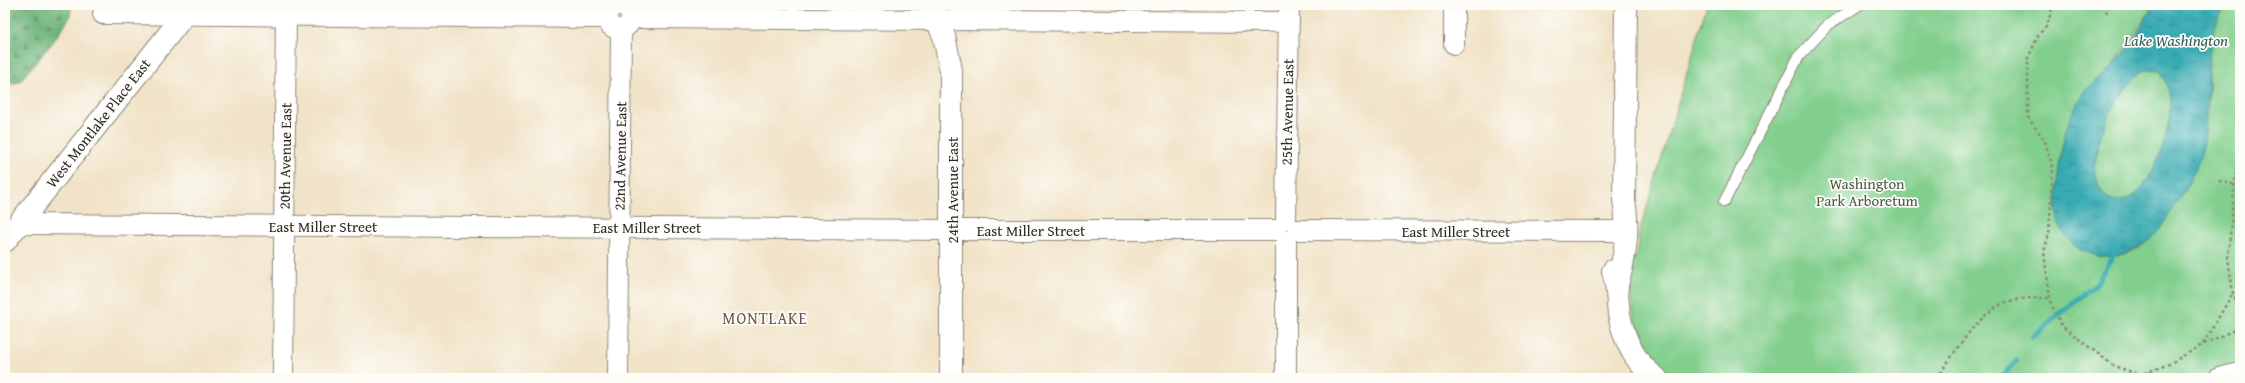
<svg xmlns="http://www.w3.org/2000/svg" width="2245" height="383" font-family="'Gentium Book Plus',serif">
	<style>
		.forest { fill: url(#forest-firs); stroke: #4a6e52 }
		.green { fill: #82cf8d; stroke: #567d5c }
		.water { fill: url(#water-ripples); stroke: #326b6e; fill-rule: evenodd }
		.lines { fill: none; stroke-linecap: round; stroke-linejoin: round }
		.stream { stroke: #39abb2; stroke-width: 5 }
		.service-casing { stroke: #8e8779; stroke-width: 12 }
		.minor-casing { stroke: #8e8779; stroke-width: 22 }
		.tertiary-casing { stroke: #8e8779; stroke-width: 24 }
		.secondary-casing { stroke: #8e8779; stroke-width: 24 }
		.primary-casing { stroke: #8e8779; stroke-width: 24 }
		.path { stroke: #8e8779; stroke-width: 2.5; stroke-dasharray: 3 3; stroke-linecap: butt }
		.service { stroke: #fff; stroke-width: 10 }
		.minor { stroke: #fff; stroke-width: 20 }
		.tertiary { stroke: #fff; stroke-width: 22 }
		.secondary { stroke: #fff; stroke-width: 22 }
		.primary { stroke: #fff; stroke-width: 22 }
		.labels { text-anchor: middle; dominant-baseline: central; stroke-width: 3.5; stroke-linejoin: round; paint-order: stroke }
		.street-label { font-size: 15px; fill: #2b2b2b; stroke: #fdfcf7 }
		.park-label { font-size: 15px; fill: #455c48; stroke: #fdfcf7 }
		.water-label { font-size: 16px; font-style: italic; fill: #315e61; stroke: #fdfcf7 }
		.neighbourhood-label { font-size: 16px; letter-spacing: 1px; fill: #6d5352; stroke: #fdfcf7 }
	</style>
	<defs>
		<pattern id="forest-firs" width="22" height="20" patternUnits="userSpaceOnUse"><rect width="22" height="20" fill="#69b278"/><path d="M5 1l3.5 6h-7zM16 11l3.5 6h-7z" fill="#579163"/></pattern>
		<pattern id="water-ripples" width="26" height="14" patternUnits="userSpaceOnUse"><rect width="26" height="14" fill="#39abb2"/><path d="M2 4q2-2 4 0t4 0M15 11q2-2 4 0t4 0" fill="none" stroke="#308b91"/></pattern>
	</defs>
	<rect width="100%" height="100%" fill="#fdfcf7"/>
	<filter id="ink" filterUnits="userSpaceOnUse"><feTurbulence type="fractalNoise" baseFrequency=".025" numOctaves="2"/><feDisplacementMap in="SourceGraphic" scale="8" xChannelSelector="R" yChannelSelector="G"/><feConvolveMatrix kernelMatrix="1 2 1 2 8 2 1 2 1" color-interpolation-filters="sRGB"/></filter>
	<filter id="wash" filterUnits="userSpaceOnUse"><feTurbulence type="fractalNoise" baseFrequency=".012" numOctaves="4" result="noise"/><feDisplacementMap in="SourceGraphic" scale="16" xChannelSelector="R" yChannelSelector="G"/><feGaussianBlur stdDeviation="0.9" result="paint"/><feColorMatrix in="noise" values="0 0 0 0 0 0 0 0 0 0 0 0 0 0 0 0 0 1.4 0 .05"/><feComposite in="paint" operator="in"/></filter>
	<g filter="url(#wash)">
		<rect width="100%" height="100%" fill="#f1e3c7"/>
		<polygon class="forest" points="7,5 71,6 70,17 53,42 19,82 6,85 5,60"/>
		<g class="green">
			<path d="M1707 5H2154L2113 66 2071 116 2061 159 2056 210 2097 256C2157 261 2170 212 2188 166 2194 151 2203 134 2207 118 2208 111 2208 103 2208 96 2209 68 2206 28 2226 5H2240V378H1646V349L1636 330 1628 281V259L1637 257 1638 237Z"/>
			<path d="M2145 70 2159 71C2162 76 2166 81 2168 87 2177 116 2157 180 2132 197 2127 201 2120 201 2114 202 2070 180 2114 89 2145 70Z"/>
		</g>
		<path class="water" d="M2154 5H2226C2200 35 2212 107 2203 146 2197 172 2185 190 2171 211 2167 217 2164 224 2159 230 2134 262 2079 269 2060 226 2051 208 2061 147 2067 126 2072 111 2082 93 2094 82 2100 77 2108 72 2113 66 2129 49 2142 25 2154 5ZM2145 70 2159 71C2162 76 2166 81 2168 87 2177 116 2157 180 2132 197 2127 201 2120 201 2114 202 2070 180 2114 89 2145 70Z"/>
		<g class="lines">
			<g class="stream">
				<polyline points="2032,337 2097,283 2114,253"/>
				<polyline points="2002,378 2016,361"/>
			</g>
		</g>
	</g>
	<g filter="url(#ink)">
		<g class="lines">
			<g class="service-casing">
				<polyline id="service" points="1724,202 1799,56 1828,25 1859,5"/>
			</g>
			<g class="minor-casing">
				<g id="minor">
					<circle cx="619" cy="17" r="12"/>
					<polyline points="1454,5 1454,44"/>
					<polyline points="103,14 607,18"/>
					<polyline points="631,18 1289,22"/>
					<polyline points="1286,219 1289,5"/>
					<polyline points="19,224 951,230 1276,230"/>
					<polyline points="1297,230 1615,231"/>
					<polyline points="283,378 286,5"/>
					<polyline points="618,378 621,29"/>
					<polyline points="1286,378 1286,240"/>
					<polyline points="2219,378 2240,373"/>
				</g>
			</g>
			<g class="tertiary-casing">
				<polyline id="tertiary" points="5,241 192,5"/>
			</g>
			<g class="secondary-casing">
				<g id="secondary">
					<path d="M1613 271C1618 286 1617 300 1619 314 1624 340 1635 363 1656 378"/>
					<path d="M1617 285C1625 258 1629 227 1624 200L1626 5"/>
				</g>
			</g>
			<g class="primary-casing">
				<polyline id="primary" points="930,5 944,36 951,70 951,378"/>
			</g>
			<g class="path">
				<polyline points="2056,5 2052,8 2047,26 2039,34 2028,58 2028,117 2045,141 2053,169 2049,233 2044,252 2051,304 2062,326 2114,366 2140,375 2169,364 2202,345 2240,327"/>
				<polyline points="2106,13 2109,5"/>
				<polyline points="2240,124 2228,258 2233,293 2240,310"/>
				<polyline points="2219,181 2236,185"/>
				<polyline points="2240,322 2238,327 2240,334"/>
				<polyline points="2203,344 2233,293"/>
				<path d="M1937 378C1954 354 1975 317 2002 304 2017 297 2034 298 2050 298"/>
			</g>
			<use href="#service" class="service"/>
			<use href="#minor" class="minor"/>
			<use href="#tertiary" class="tertiary"/>
			<use href="#secondary" class="secondary"/>
			<use href="#primary" class="primary"/>
		</g>
	</g>
	<g class="labels">
		<g class="street-label">
			<text transform="translate(1287 112) rotate(-89)">25th Avenue East</text>
			<text transform="translate(98 123) rotate(-52)">West Montlake Place East</text>
			<text transform="translate(285 156) rotate(-89)">20th Avenue East</text>
			<text transform="translate(620 156) rotate(-89)">22nd Avenue East</text>
			<text transform="translate(952 190) rotate(-90)">24th Avenue East</text>
			<text x="323" y="226">East Miller Street</text>
			<text x="647" y="227">East Miller Street</text>
			<text x="1031" y="230">East Miller Street</text>
			<text x="1456" y="231">East Miller Street</text>
		</g>
		<g class="park-label">
			<text x="1867" y="183">Washington<tspan x="1867" dy="17">Park Arboretum</tspan></text>
		</g>
		<g class="water-label">
			<text x="2176" y="40">Lake Washington</text>
		</g>
		<g class="neighbourhood-label">
			<text x="765" y="318">MONTLAKE</text>
		</g>
	</g>
	<rect width="2245" height="383" fill="none" stroke="#fdfcf7" stroke-width="20"/>
</svg>
